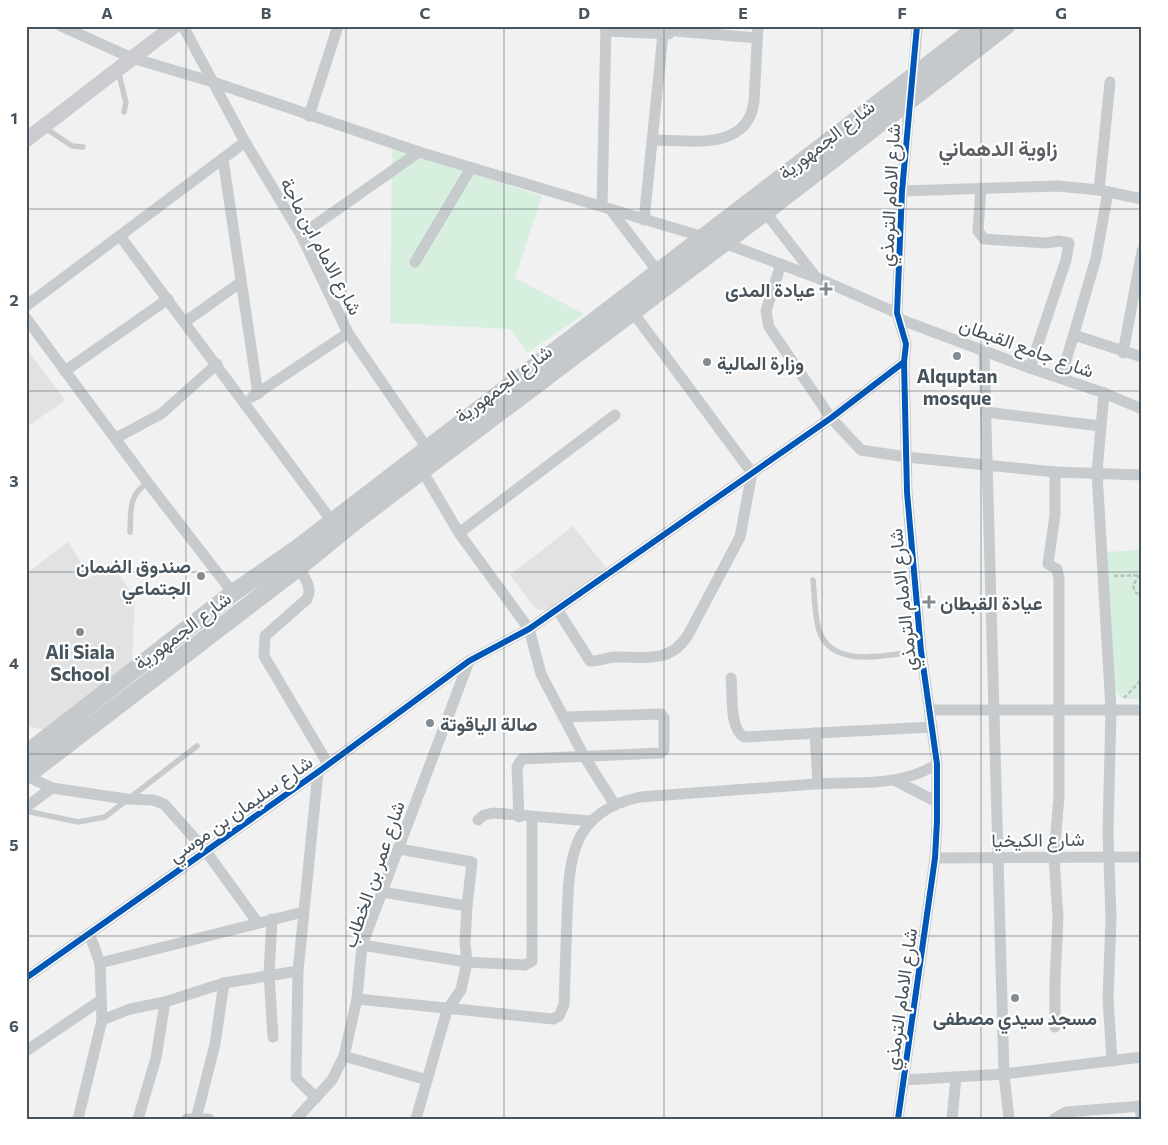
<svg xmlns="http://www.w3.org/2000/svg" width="1168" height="1145" font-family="Commissioner,Vazirmatn,sans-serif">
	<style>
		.education { fill: #e3e2e3 }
		.green { fill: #d6efdf }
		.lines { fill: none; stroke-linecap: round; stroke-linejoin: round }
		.path { stroke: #b8c3bf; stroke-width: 2.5; stroke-dasharray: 4 2.5; stroke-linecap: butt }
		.service { stroke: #c8cbcd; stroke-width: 5.5 }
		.minor { stroke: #c8cbcd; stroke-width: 11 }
		.secondary { stroke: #cacccf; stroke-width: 15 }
		.primary { stroke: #c6c9cc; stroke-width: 18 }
		.cycleway-casing { stroke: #fff; stroke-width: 9 }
		.cycleway { stroke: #0057b8; stroke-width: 6 }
		.grid { fill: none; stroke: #48545d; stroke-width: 1; stroke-opacity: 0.55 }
		.poi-dot { fill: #838b91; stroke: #fff; stroke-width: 2 }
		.labels { text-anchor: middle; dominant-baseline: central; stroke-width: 4.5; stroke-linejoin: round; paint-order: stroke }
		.street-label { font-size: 19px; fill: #48545d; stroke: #fff }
		.poi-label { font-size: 19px; font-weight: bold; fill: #48545d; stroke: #fff; text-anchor: start }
		.quarter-label { font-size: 21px; font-weight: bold; fill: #5c6065; stroke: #fff }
		.neatline { fill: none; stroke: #48545d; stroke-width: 2 }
		.grid-label { font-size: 16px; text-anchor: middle; font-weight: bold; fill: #48545d }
	</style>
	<rect width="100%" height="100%" fill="#f1f1f1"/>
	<g class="education">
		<polygon points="26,348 65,400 26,428"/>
		<polygon points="573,526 611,574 560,613 536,609 510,575"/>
		<polygon points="68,542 90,577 112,563 135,599 132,664 46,730 26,726 26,574"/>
	</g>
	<g class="green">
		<polygon points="392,147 542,196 515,278 584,314 527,353 510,329 390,323"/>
		<polygon points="1142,550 1142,699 1124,699 1109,687 1105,552"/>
	</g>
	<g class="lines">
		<g class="path">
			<polyline points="1140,575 1133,585 1135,592 1142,596"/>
			<polyline points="1114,576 1142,575"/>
			<polyline points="1124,698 1142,679"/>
		</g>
		<g class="service">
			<polyline points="118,70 126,103 124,112"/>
			<polyline points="45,128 72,146 83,147"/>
			<path d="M130 532C131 512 128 494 148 483"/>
			<path d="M813 580C815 596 814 618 820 633 835 670 890 654 921 651"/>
			<polyline points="26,811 78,822 105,817 197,746"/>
		</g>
		<g class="minor">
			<polyline points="61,26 132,58 213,82 419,152 724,243 815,277 897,313"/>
			<polyline points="183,26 245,142 301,235 348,333 427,448 423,472 459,533 529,629 541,674 584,756 615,805"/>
			<polyline points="606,31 669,34"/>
			<polyline points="676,31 757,38"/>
			<polyline points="913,78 917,26"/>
			<polyline points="309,116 338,26"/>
			<path d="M653 140C689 140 747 152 754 102L758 26"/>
			<polyline points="223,159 258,394"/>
			<polyline points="981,188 978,231 984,239 1046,243 1059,241 1069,243 1066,260 1030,368"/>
			<polyline points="1099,190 1110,82"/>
			<polyline points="902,191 1058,186 1099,190 1142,199"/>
			<polyline points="602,206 606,26"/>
			<polyline points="610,209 662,277"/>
			<polyline points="765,212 815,276"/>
			<polyline points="644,220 663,34"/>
			<polyline points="301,235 419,152"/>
			<polyline points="120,236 331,520"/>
			<polyline points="415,262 471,168"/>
			<polyline points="781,264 766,311 769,327 831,418 861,450 906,457 1055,472 1142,475"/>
			<polyline points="26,306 245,142"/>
			<polyline points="26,318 148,483 233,593"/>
			<polyline points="899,319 1030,368 1104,393 1142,409"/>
			<polyline points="185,322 241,282"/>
			<polyline points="1074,335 1142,357"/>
			<polyline points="984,351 1004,1074 1009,1119"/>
			<polyline points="1123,353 1142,251"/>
			<polyline points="65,371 168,299"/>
			<polyline points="1061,378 1096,258 1108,192"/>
			<polyline points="1104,393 1097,472 1111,710 1108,832 1111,918 1108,999 1112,1061"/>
			<polyline points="252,397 348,333"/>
			<polyline points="986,412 1100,426"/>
			<polyline points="116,438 161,414 217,364"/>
			<polyline points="459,533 615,415"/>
			<path d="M299 567C304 578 313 587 307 599L265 636 264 656 328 764"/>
			<path d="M557 609 590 661C598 662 606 658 613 657 644 656 669 665 688 635L740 537 752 473 632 311"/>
			<path d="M731 678C733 694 729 728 744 737L932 727"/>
			<polyline points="930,710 1142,710"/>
			<polyline points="815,733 818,784"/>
			<polyline points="26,770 35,780 52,788 126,799 153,800 164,804 205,850 258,923"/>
			<polyline points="896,781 937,802"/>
			<polyline points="26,807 52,788"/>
			<polyline points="519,817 517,767 522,759 660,753 664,750 664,718 661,714 564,717"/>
			<polyline points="478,820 484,815 493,813 592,821"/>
			<polyline points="399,849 472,862 467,906 465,943 467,962 461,990 447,1010 416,1119"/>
			<polyline points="935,858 1142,857"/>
			<polyline points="382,892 467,906"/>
			<polyline points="272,919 269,974 273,1037"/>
			<polyline points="362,945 467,962 525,965 532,961 532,818"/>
			<polyline points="100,963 303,912"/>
			<polyline points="26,978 318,772 469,661 529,629 831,418 904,362"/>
			<path d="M357 999 553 1019 559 1016 564 1005C565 976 566 946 567 917 569 858 571 812 640 797 699 793 757 788 815 784 856 781 900 788 937 764"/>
			<polyline points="102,1020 130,1009 165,1002 224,983 298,971"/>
			<polyline points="1055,1027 1055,981 1058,918 1054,857 1059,796 1059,579 1057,569 1048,564 1055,515 1055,472"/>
			<polyline points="26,1051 101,1000"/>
			<polyline points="344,1056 427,1080"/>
			<polyline points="904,1080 1004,1074 1142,1057"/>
			<polyline points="316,1098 296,1078 298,971 318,772"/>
			<polyline points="1139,1106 1142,1119"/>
			<polyline points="78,1119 102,1020 100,963 89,933"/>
			<polyline points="138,1119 156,1058 165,1002"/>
			<polyline points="187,1119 209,1119"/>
			<polyline points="196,1119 215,1044 224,983"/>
			<polyline points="296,1119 332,1080 344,1056 357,999 362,945 469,661"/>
			<polyline points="898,1119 935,858 937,821 937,764 921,651 907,492 904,362 906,344 897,313 902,191 910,97"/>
			<polyline points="952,1119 956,1077"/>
			<polyline points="1054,1119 1066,1112 1142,1106"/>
		</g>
		<polyline class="secondary" points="26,140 174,26"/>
		<g class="primary">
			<polyline points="26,754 233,593 298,548 979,26"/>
			<polyline points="26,776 299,567 358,519 765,212 1006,26"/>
		</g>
		<g class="cycleway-casing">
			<g id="cycleway">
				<polyline points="26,978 318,772 469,661 529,629 831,418 904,362"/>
				<polyline points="898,1119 935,858 937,821 937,764 921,651 907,492 904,362 906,344 897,313 902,191 917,26"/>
			</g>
		</g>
		<use href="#cycleway" class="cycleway"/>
	</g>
	<path class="grid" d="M186 26V1119M346 26V1119M504 26V1119M664 26V1119M822 26V1119M981 26V1119M26 209H1142M26 391H1142M26 572H1142M26 754H1142M26 936H1142"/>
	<g class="poi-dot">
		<path d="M823.5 281.5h5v5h5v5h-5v5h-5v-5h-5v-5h5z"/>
		<circle cx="957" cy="356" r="5"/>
		<circle cx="707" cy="362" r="5"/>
		<circle cx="201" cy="576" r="5"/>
		<path d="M926.5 594.5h5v5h5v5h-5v5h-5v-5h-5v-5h5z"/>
		<circle cx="80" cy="632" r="5"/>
		<circle cx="430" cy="723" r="5"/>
		<circle cx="1015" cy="998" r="5"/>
	</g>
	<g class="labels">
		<g class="street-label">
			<text transform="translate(826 139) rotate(-38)">شارع الجمهورية</text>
			<text transform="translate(889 195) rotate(-87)">شارع الامام الترمذي</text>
			<text transform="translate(322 246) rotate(62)">شارع الامام ابن ماجة</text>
			<text transform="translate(1027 347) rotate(20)">شارع جامع القبطان</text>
			<text transform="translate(503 383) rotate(-37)">شارع الجمهورية</text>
			<text transform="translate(902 600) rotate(-96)">شارع الامام الترمذي</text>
			<text transform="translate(182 630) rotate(-37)">شارع الجمهورية</text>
			<text transform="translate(240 808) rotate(-35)">شارع سليمان بن موسي</text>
			<text transform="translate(1038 839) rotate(-1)">شارع الكيخيا</text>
			<text transform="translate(373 874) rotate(-71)">شارع عمر بن الخطاب</text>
			<text transform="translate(900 999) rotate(-82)">شارع الامام الترمذي</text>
		</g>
		<g class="poi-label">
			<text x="815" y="289" text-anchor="end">عيادة المدى</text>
			<text x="717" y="362">وزارة المالية</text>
			<text x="957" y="375" text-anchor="middle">Alquptan<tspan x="957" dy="22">mosque</tspan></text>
			<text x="191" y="565" text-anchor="end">صندوق الضمان<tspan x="191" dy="22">الجتماعي</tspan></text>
			<text x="940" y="602">عيادة القبطان</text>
			<text x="80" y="651" text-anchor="middle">Ali Siala<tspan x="80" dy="22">School</tspan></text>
			<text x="440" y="723">صالة الياقوتة</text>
			<text x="1015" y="1017" text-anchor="middle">مسجد سيدي مصطفى</text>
		</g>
		<g class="quarter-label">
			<text x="998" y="147">زاوية الدهماني</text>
		</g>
	</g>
	<rect width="1168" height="1145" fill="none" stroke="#ffffff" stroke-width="55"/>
	<rect x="28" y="28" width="1112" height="1090" class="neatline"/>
	<g class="grid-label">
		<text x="107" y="19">A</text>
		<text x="266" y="19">B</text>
		<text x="425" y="19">C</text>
		<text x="584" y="19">D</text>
		<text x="743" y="19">E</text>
		<text x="902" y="19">F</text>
		<text x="1061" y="19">G</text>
		<text x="14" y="124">1</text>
		<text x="14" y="306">2</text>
		<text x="14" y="487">3</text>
		<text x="14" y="669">4</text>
		<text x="14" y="851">5</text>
		<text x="14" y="1032">6</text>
	</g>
</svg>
